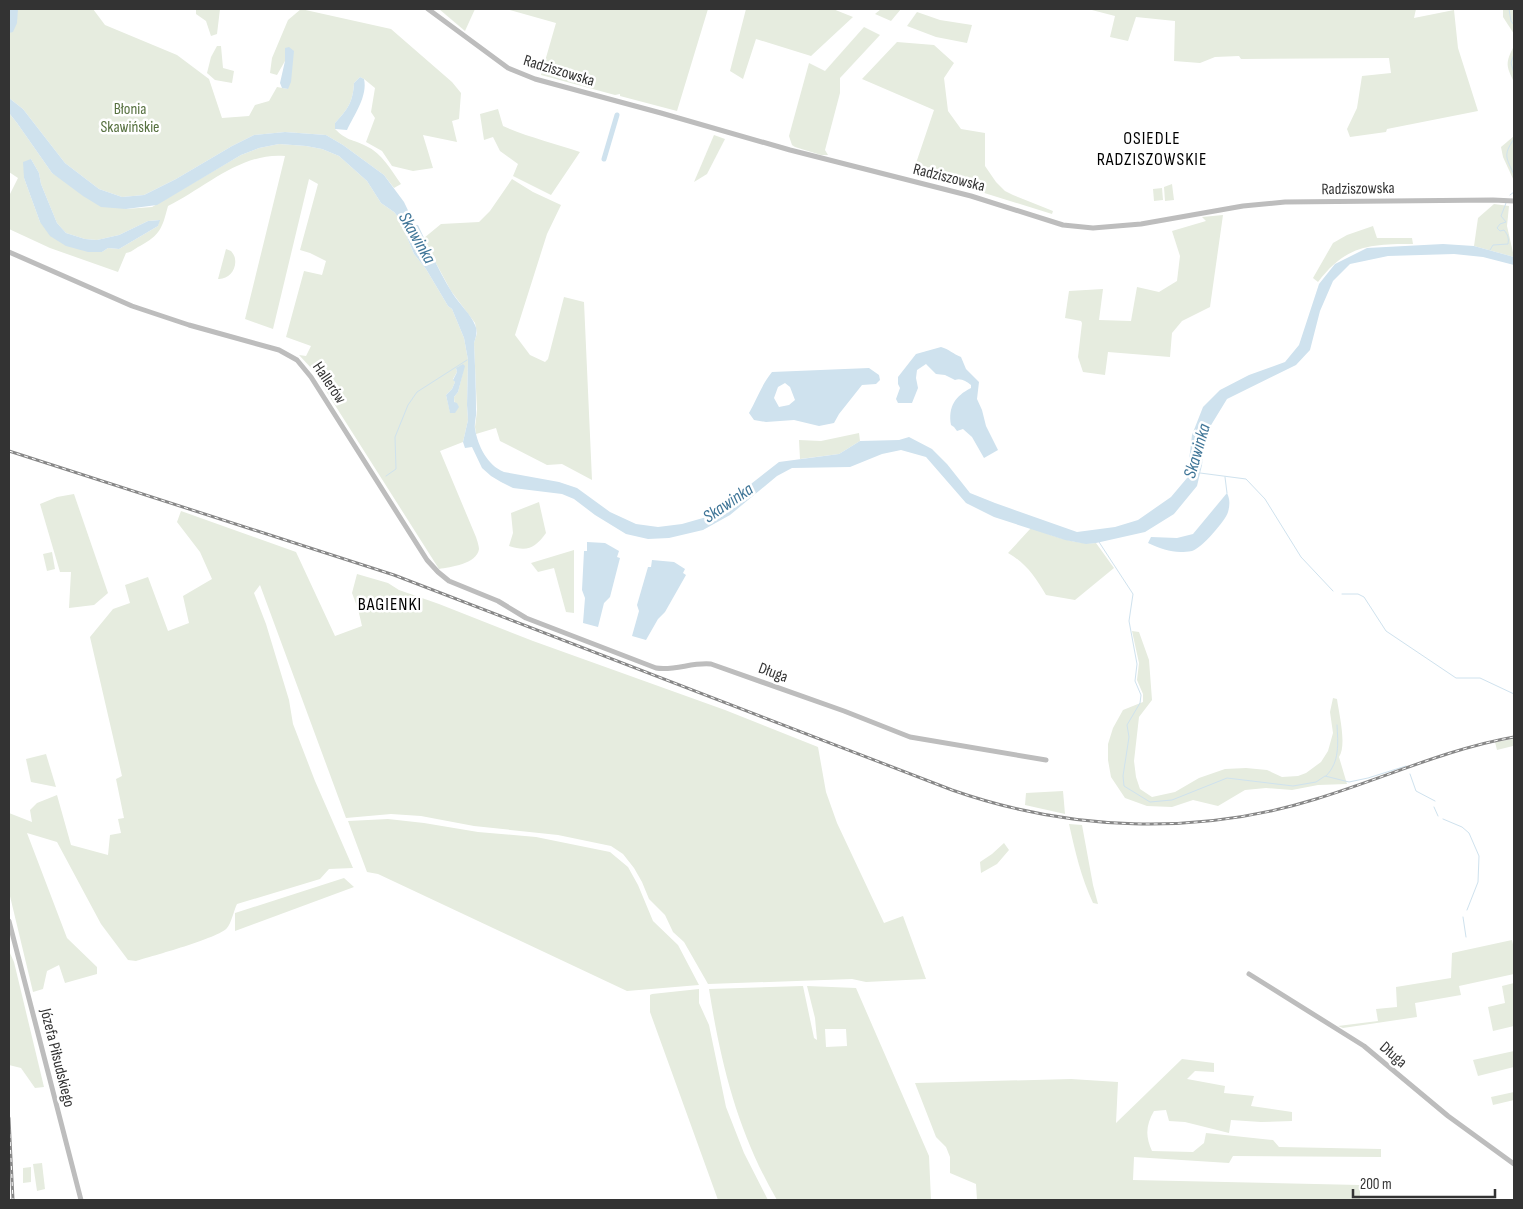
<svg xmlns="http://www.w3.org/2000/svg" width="1523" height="1209" font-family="'Sofia Sans Condensed',sans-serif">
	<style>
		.green { fill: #e6ecdf; fill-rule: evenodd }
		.water { fill: #cfe2ee; fill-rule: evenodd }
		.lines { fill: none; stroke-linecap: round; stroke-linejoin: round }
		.stream { stroke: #cfe2ee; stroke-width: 1 }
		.canal { stroke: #cfe2ee; stroke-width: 5 }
		.secondary { stroke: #bdbdbd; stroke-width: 5 }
		.rail-casing { stroke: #888; stroke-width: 3 }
		.rail { stroke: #fff; stroke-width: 1; stroke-dasharray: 4; stroke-linecap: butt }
		.labels { text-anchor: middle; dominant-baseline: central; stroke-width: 5; stroke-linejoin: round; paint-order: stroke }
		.street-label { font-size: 16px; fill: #333; stroke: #fff }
		.park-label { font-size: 16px; fill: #56703f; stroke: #fff }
		.neighbourhood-label { font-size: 18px; letter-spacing: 1px; fill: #000; stroke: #fff }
		.water-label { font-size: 18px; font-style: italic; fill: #3f7597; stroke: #fff }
	</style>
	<rect width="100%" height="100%" fill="#fff"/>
	<g class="green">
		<path d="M9 9H93L105 25 177 55 209 79 222 118 249 116 255 105 269 101 277 87 288 89 285 48V61L277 75 270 73 272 58 288 20 301 9 391 29 452 82 461 93 459 119 452 121 457 142 423 135 433 168 413 171 392 166 382 151 366 142 375 118 371 112 375 88 364 79 360 77 354 83C353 102 348 109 335 123V129C347 141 352 139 366 146 382 153 391 170 401 184L394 188 384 175 343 145 326 135 285 132 254 135 232 146 176 179 144 195 122 197 99 189 65 163 23 109 9 98Z"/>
		<polygon points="196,9 220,9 217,34 211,36 206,21 196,14"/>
		<polygon points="439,9 475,9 465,31"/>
		<polygon points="506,9 708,9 677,111 620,96 620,94 615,95 541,75 556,23"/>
		<polygon points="746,9 833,9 853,17 811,56 756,39 743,79 730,71"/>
		<polygon points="881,9 901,9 891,21 875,14"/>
		<polygon points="1088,9 1416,9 1414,18 1454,10 1458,48 1478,111 1387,129 1386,132 1350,137 1347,129 1357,108 1362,76 1391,73 1389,58 1241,59 1239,56 1215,57 1200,63 1174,61 1175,21 1136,17 1128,41 1110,37 1115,16"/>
		<polygon points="1503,9 1514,9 1514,34 1503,17"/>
		<polygon points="917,12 940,20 972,25 967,43 936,37 907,26"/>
		<polygon points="864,27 880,35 840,78 840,93 825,150 828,155 821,155 795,147 792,145 789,136 809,63 825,71"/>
		<polygon points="897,42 934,45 954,63 944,78 948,111 961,129 985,133 985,166 996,182 1005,191 1013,195 1053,211 1052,214 933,177 912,175 934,110 862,79"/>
		<polygon points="217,46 221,46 223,68 234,71 232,83 215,80 207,73 211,57"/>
		<path d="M1514 46V82C1506 66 1505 63 1514 46Z"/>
		<path d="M498 109 503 126C528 137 554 143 580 152L551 195 513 176 518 164 500 151 493 137 484 140 480 114Z"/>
		<path d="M9 113 17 123 52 173 126 209 152 207 241 155 259 148 279 144 306 146 322 149 339 156 367 181 381 203 394 212 399 218 414 254 426 269 448 306 452 309 464 338 468 360 467 405 468 420 463 442 440 451 476 537C477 540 479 546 479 549 477 564 450 567 439 569L312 369 299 355 306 356 311 346 286 337 304 271 322 275 326 261 310 253 300 250 318 184 309 179 273 329 245 319 285 156C241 152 205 188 168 206 162 229 160 235 140 246 134 249 132 252 126 253L118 272 50 248 9 229V196L18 178 9 172ZM31 159 39 173 41 184 57 223 66 233 85 239 97 240 119 235 148 221 159 220 158 226 119 249 108 248 102 252 40 222 24 178ZM456 368 463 372 458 392 454 397 455 413 450 412 446 395 452 389 455 382 453 379 457 372Z"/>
		<polygon points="714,135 725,139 707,174 694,182"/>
		<polygon points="1514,136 1514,181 1503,157 1501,147"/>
		<polygon points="512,179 533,192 561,205 547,234 515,335 530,355 545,362 548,359 564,297 584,302 592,480 562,464 547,465 500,441 496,428 476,434 475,427 477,411 474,343 477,333 475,323 451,291 431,254 424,238 441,224 479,222 490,211"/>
		<polygon points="1172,184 1174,200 1165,201 1164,187"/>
		<polygon points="1162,188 1163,200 1154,201 1153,189"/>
		<polygon points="1494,204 1509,206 1507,226 1514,257 1474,246 1478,218"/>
		<polygon points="1223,215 1210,307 1182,321 1172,333 1170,357 1108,352 1105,375 1083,372 1078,357 1082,323 1081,321 1065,318 1069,291 1103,289 1099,320 1131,321 1137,287 1159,292 1177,281 1180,256 1172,231 1206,221 1202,217"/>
		<path d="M1373 226 1377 238H1412L1413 244C1370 244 1346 245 1318 282L1313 278 1333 243 1347 235Z"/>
		<path d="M226 249 231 251C233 254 235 256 235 259 237 270 228 280 218 279Z"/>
		<polygon points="859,433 860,441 839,454 800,459 799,440 821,441"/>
		<polygon points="74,494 108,593 94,605 69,608 71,572 60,572 40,504 57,497"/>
		<path d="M539 502 546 533C535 548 528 552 509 546L513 533 511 513Z"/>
		<path d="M181 511 296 552 335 636 362 626 358 609 352 593 357 574 388 583 399 590 439 604 533 641 725 710 818 747 826 792 837 823 884 923 903 916 926 979 866 982 852 979 708 984 684 942 673 932 665 915 649 899 642 882 634 868 623 854 611 846 558 835 474 826 421 816 391 814 346 818 260 585 254 593 266 624 289 700 293 724 315 781 353 868 329 869 320 879 237 904C234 910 231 924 227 928 219 938 152 956 136 961L128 960 101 924 57 842 27 833 67 938 97 967V974L65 983 59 965 47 971 43 989 33 992 9 892V813L32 822 30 810 37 803 57 795 71 845 108 855 110 835 121 833 118 819 124 818 116 779 122 776 90 637 113 609 130 603 125 585 148 577 168 631 189 623 183 596 212 579 200 552 177 522Z"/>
		<path d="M1031 528C1052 535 1073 545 1096 543L1114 568 1075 600 1046 595C1035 577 1026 563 1008 553Z"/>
		<polygon points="574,550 574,613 566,612 554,568 538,572 531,563"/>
		<polygon points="52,552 55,569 47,571 43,554"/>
		<path d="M1132 631 1139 632 1149 660 1152 700 1139 717 1134 761 1136 777 1140 789 1152 797 1175 792 1199 778 1225 769 1246 768 1267 770 1282 777 1298 776 1306 773 1321 762 1328 751 1333 733 1330 712 1333 698 1337 699C1339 714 1347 745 1339 757L1347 784 1318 785 1292 790 1266 788 1245 790 1218 806 1193 800 1172 807 1147 806 1125 798 1111 777 1108 760V744L1113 728 1123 710 1143 702V694L1137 680 1139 663Z"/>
		<polygon points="1514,739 1513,746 1497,750 1495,742"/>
		<polygon points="46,754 56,787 31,782 26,759"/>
		<polygon points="1063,791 1065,814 1025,805 1026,793"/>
		<polygon points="388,819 424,823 478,832 536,837 610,852 628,867 638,885 653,921 678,945 699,985 627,991 378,874 367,872 348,821"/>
		<path d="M1069 824 1082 825 1093 885 1098 904 1093 903C1081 877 1075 851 1069 824Z"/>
		<polygon points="1004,843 1009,850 997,864 981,873 980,862 992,854"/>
		<polygon points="344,878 354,887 235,931 235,913"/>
		<polygon points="1512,940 1514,949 1514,974 1459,986 1461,995 1415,1003 1417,1017 1343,1028 1338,1026 1378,1021 1376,1009 1397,1007 1396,987 1451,978 1452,953"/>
		<polygon points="9,951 14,962 44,1087 35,1088 21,1068 9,1065"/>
		<polygon points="1514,983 1514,1026 1493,1031 1488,1007 1505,1003 1502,986"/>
		<path d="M803 986 814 1038 817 1040 815 1018 807 986 856 988 929 1156 931 1200H777C738 1133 721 1065 709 989ZM825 1029H846L847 1046 826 1047Z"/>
		<polygon points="699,989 699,1003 709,1025 726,1107 744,1153 768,1200 718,1200 650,1012 650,995 652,994"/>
		<polygon points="1514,1051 1514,1067 1478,1076 1473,1060"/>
		<path d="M1182 1059 1214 1063V1072L1195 1071 1187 1079 1225 1086 1224 1093 1254 1096 1251 1106 1292 1112V1121L1261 1122 1231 1120 1229 1133 1185 1122 1169 1121 1166 1110 1154 1111C1146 1125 1145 1136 1152 1151L1193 1152 1204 1143 1206 1133 1273 1140 1279 1147 1381 1149V1157L1233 1156 1229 1163 1134 1157 1133 1180 1360 1185V1200H977L976 1184 950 1173V1157L946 1147 936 1137 915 1083 1071 1079 1118 1082 1116 1123Z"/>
		<polygon points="1514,1092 1514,1100 1493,1105 1491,1097"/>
		<polygon points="42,1163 45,1189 37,1191 33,1164"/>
		<polygon points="31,1167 31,1182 23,1183 23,1168"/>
	</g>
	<g class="water">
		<polygon points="9,9 18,9 17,23 13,32 9,33"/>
		<polygon points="289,47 294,51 291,82 288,89 282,88 280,83 285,61 285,48"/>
		<path d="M360 77 364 79C368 96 354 115 347 130L335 129V123C348 109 353 102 354 83Z"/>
		<path d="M9 98 23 109 65 163 99 189 122 197 144 195 176 179 232 146 254 135 285 132 326 135 343 145 384 175 404 202 415 225H418C429 248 439 272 453 294 458 302 472 316 475 325 478 331 476 337 474 343 475 365 476 387 476 409 477 416 474 422 475 429 478 446 487 465 504 472L559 482 577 488 610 512 636 524 658 527 682 524 710 516 779 462 839 454 860 441 899 440 909 437 932 449 947 464 970 493 995 503 1077 532 1115 527 1138 520 1171 497 1187 478 1192 435 1203 407 1220 390 1249 375 1285 362 1299 345 1319 284 1335 264 1367 248 1443 244 1474 246 1514 257V265L1483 257 1454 254 1388 256 1350 264 1333 281 1320 311 1310 350 1296 365 1227 399 1205 435 1202 465 1197 486 1174 514 1145 532 1096 543 1086 544 1065 540 994 517 966 503 926 457 901 450 882 454 850 467 792 468 777 476 730 515 703 530 669 538 648 539 626 534 595 515 574 499 562 494 513 488 501 482 491 476 482 468 472 447 465 448 463 442 468 420 467 405 468 360 464 338 452 309 448 306 426 269 414 254 399 218 394 212 381 203 367 181 339 156 322 149 306 146 279 144 259 148 241 155 157 205 126 209 101 207 83 196 52 173 17 123 9 113Z"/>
		<polygon points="31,159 39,173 41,184 57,223 66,233 85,239 97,240 119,235 148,221 160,220 158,226 119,249 108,248 102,252 88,252 66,246 50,236 40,222 24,178 23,162"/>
		<path d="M941 347C949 349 953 354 961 357L966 369 979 382 977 399 982 410 986 426 998 450 984 458 972 437 963 429 957 431 954 427 951 425C948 407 955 396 971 388V385C966 381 961 378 955 380L945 375 936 374 926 364 917 370 916 378 918 388 912 403H898L896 399 900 388 898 384V377L916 354Z"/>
		<polygon points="463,364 465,366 458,392 454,397 454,402 457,403 459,407 455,413 450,413 446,395 452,389 455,382 453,380 457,372 456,368"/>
		<path d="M869 368 879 375 880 380 876 384 862 385 839 414 834 423 819 426 794 420 766 422 754 420 749 413C757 399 762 384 772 372ZM785 383 790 387 795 400 789 405 779 407 774 398 778 387Z"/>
		<path d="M1227 493C1230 499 1230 505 1228 512 1226 520 1201 549 1192 551 1174 554 1164 550 1148 543L1151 537 1177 538 1193 534Z"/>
		<polygon points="587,542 605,543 619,551 617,557 620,558 610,597 604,603 598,627 583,623 585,598 582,590 584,551 587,551"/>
		<polygon points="652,560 674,562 685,569 683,573 686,575 665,612 658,619 646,640 632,636 639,611 637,605 648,567 651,567"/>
	</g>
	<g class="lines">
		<g class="stream">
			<polyline points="1509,9 1511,21 1514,25"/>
			<polyline points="1514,54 1511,63 1514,73"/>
			<path d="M1514 139C1502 156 1507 158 1514 175"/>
			<polyline points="1510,195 1514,192"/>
			<path d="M1490 250 1493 245 1508 244C1509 238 1508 235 1504 230L1500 231 1497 228 1500 224 1506 222 1501 216 1506 203"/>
			<polyline points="1200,473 1246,479 1265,499 1301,557 1333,591"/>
			<polyline points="386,476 396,469 395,437 408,405 417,392 467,360"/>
			<polyline points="1225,477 1227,493"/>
			<polyline points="1099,542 1133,594 1129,621 1137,664 1135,681 1141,695 1140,703 1127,725 1129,737 1123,776 1124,786 1150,802 1172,800 1227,778 1293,786 1316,782 1325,776 1349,782 1368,778 1406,766"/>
			<polyline points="1342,594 1358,594 1364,597 1386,631 1456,678 1480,678 1514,694"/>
			<polyline points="1410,774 1416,791 1435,801"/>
			<path d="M1326 776C1340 762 1338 743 1337 725"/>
			<polyline points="1434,807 1438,816"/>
			<polyline points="1443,819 1462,827 1469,833 1479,856 1478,882 1467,910"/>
			<polyline points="1463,917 1466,937"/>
		</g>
		<polyline class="canal" points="604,159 617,115"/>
		<g class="secondary">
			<polyline points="428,9 508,68 535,79 661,113 790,150 971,196 1063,225 1093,228 1141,224 1243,206 1285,202 1493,200 1514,201"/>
			<path d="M9 252 132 306 189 325 279 350 297 360 311 377 427 560 438 572 449 581 498 601 526 618 656 668C675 671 692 662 711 664L844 711 910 737 1046 760"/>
			<polyline points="9,921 81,1200"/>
			<polyline points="1249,974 1364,1046 1448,1116 1514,1164"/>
		</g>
		<g class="rail-casing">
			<g id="rail">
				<path d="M9 451 394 575 952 790C1069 831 1197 836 1316 799 1382 779 1446 749 1514 737"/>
				<polyline points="9,1118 13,1200"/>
			</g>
		</g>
		<use href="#rail" class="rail"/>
	</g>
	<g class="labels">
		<g class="street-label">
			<text transform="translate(559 71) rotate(17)">Radziszowska</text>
			<text transform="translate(949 178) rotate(14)">Radziszowska</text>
			<text transform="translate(1358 189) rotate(-1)">Radziszowska</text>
			<text transform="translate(329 383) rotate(56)">Hallerów</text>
			<text transform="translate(773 673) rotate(20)">Długa</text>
			<text transform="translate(1393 1055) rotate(41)">Długa</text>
			<text transform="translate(57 1058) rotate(76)">Józefa Piłsudskiego</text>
		</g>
		<g class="park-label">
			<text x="130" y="109">Błonia<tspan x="130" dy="18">Skawińskie</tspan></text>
		</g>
		<g class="neighbourhood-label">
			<text x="1152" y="138">OSIEDLE<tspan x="1152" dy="21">RADZISZOWSKIE</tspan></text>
			<text x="390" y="604">BAGIENKI</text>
		</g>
		<g class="water-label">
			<text transform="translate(417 238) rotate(60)">Skawinka</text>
			<text transform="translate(1197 451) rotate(-74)">Skawinka</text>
			<text transform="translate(728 503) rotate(-34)">Skawinka</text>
		</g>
	</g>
	<rect width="1523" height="1209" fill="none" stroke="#333333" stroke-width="20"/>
	<path d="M1353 1189v8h142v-8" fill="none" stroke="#333333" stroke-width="2.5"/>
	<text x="1360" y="1189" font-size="15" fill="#333333" stroke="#ffffff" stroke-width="4" paint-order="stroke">200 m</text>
</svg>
